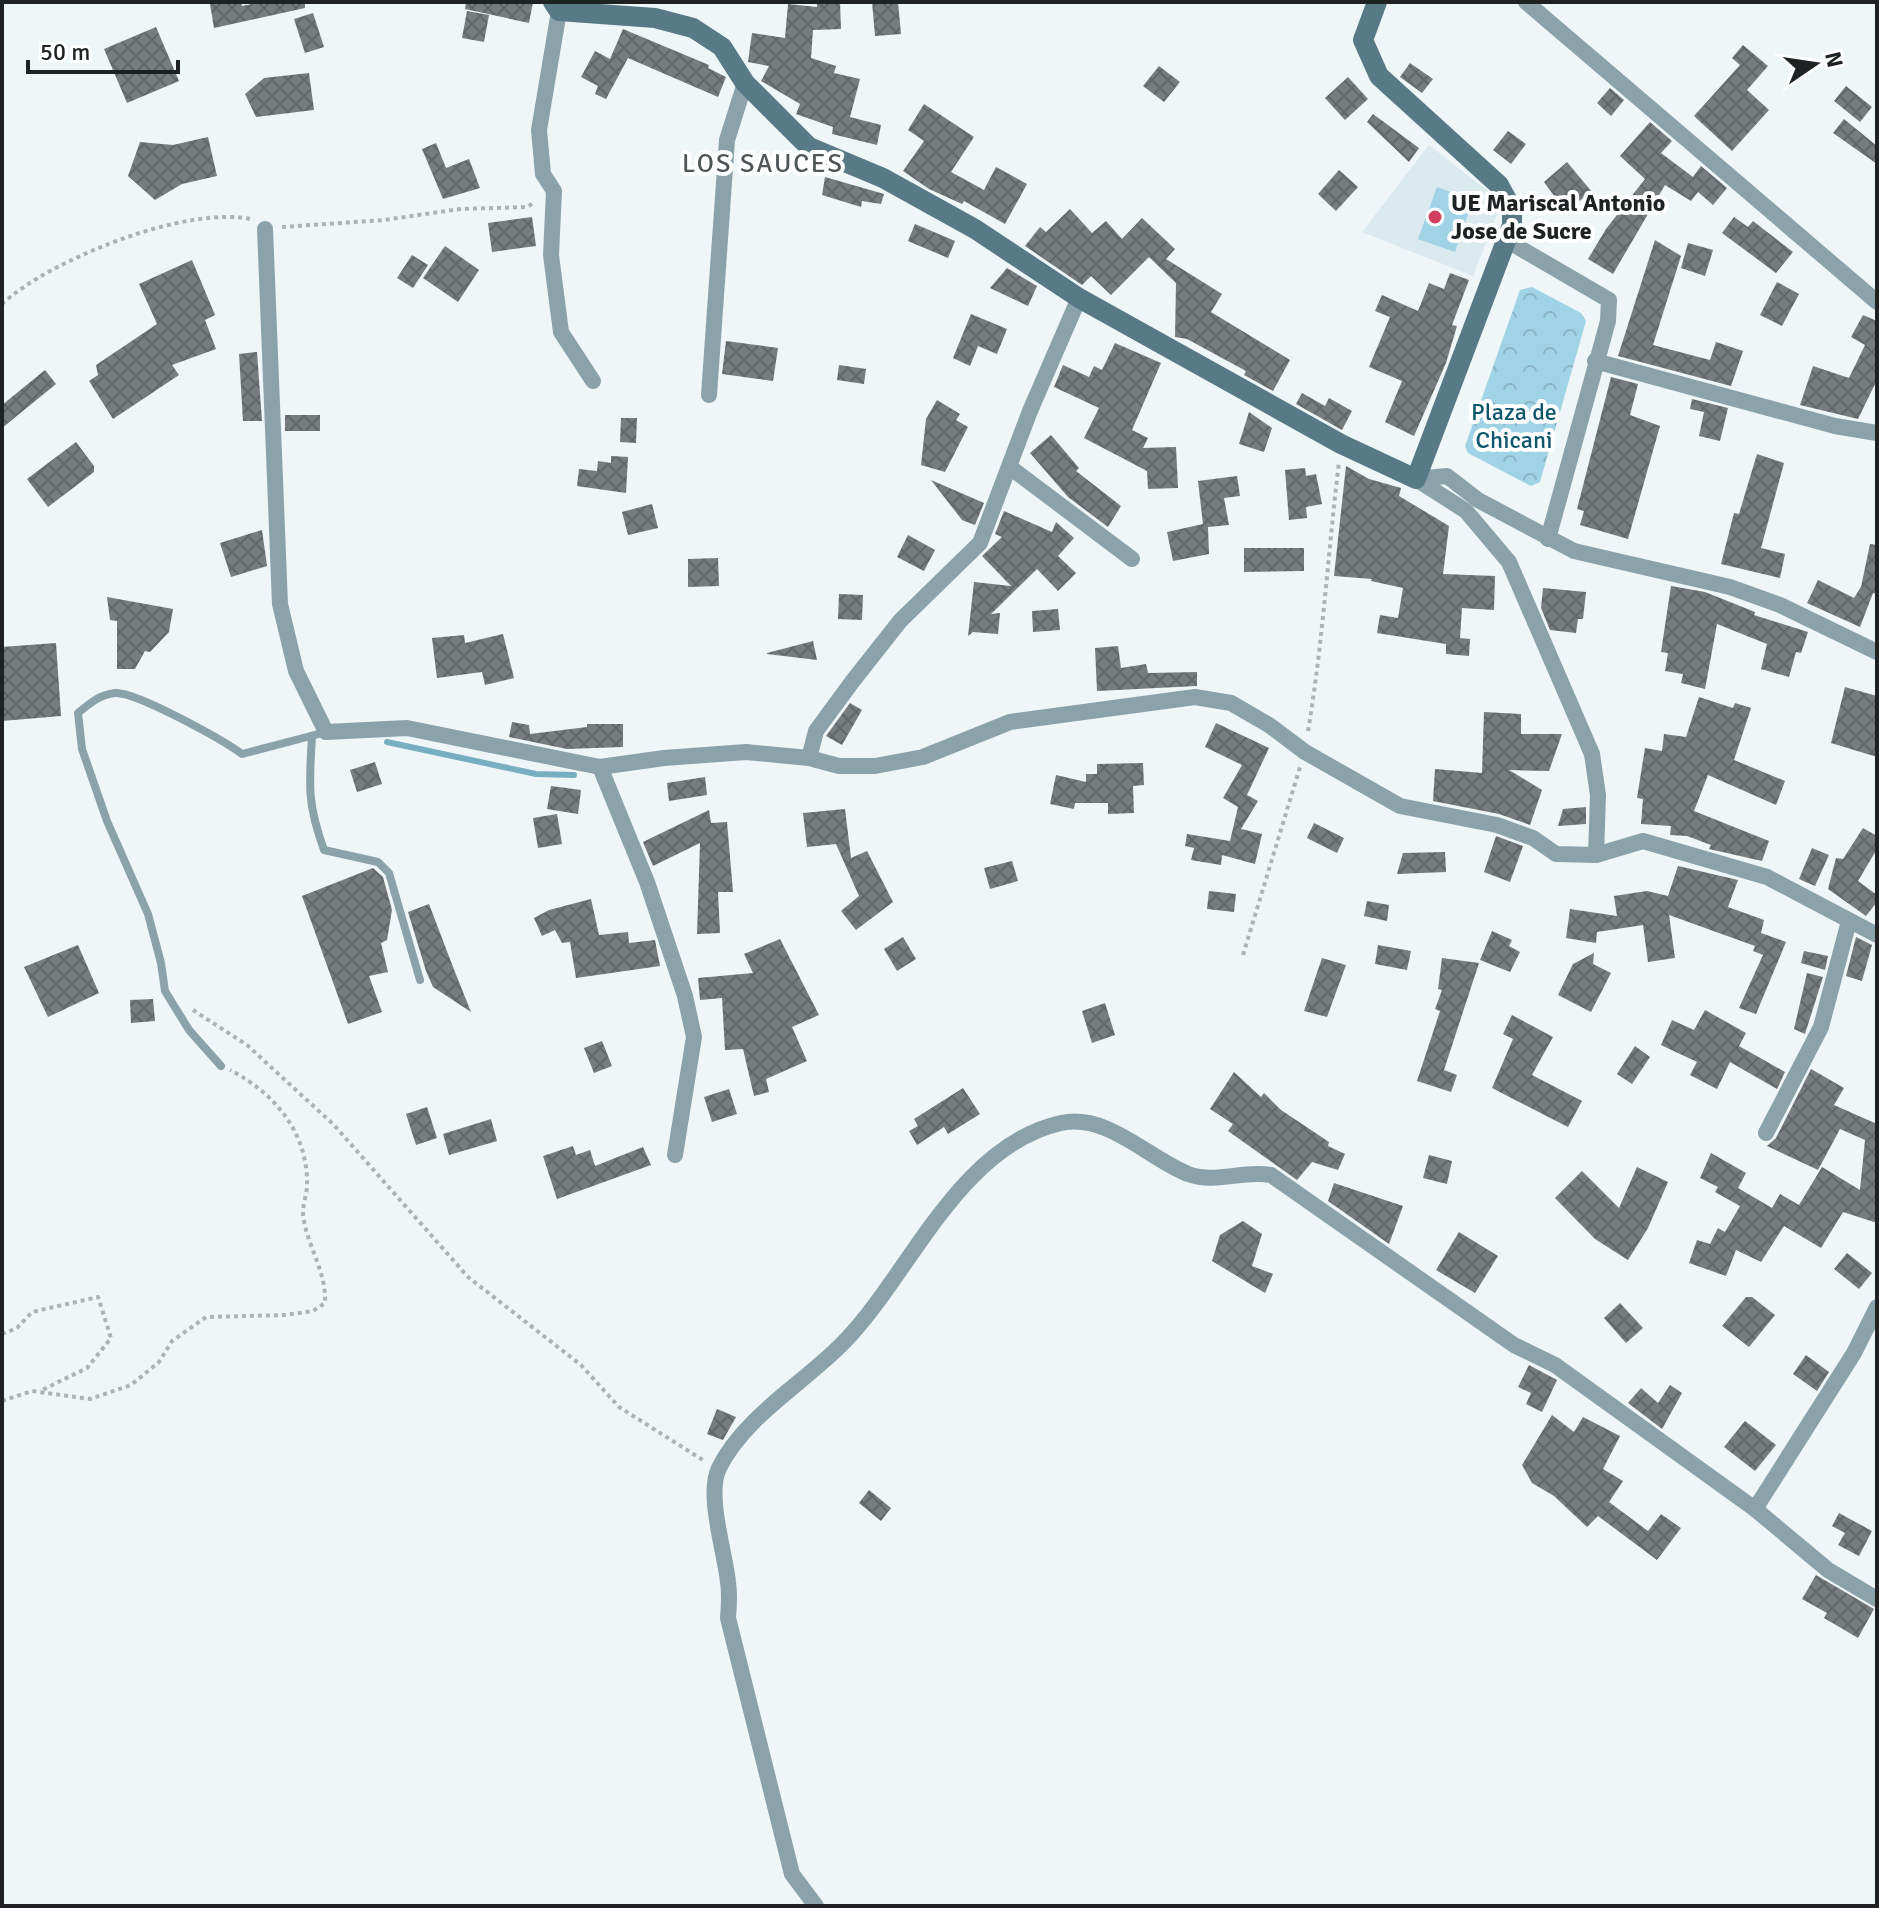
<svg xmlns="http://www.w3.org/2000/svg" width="1879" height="1908" font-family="Signika,sans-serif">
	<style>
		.built { fill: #daeaef }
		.park { fill: url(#park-crowns) }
		.pitch { fill: #a0d3e6 }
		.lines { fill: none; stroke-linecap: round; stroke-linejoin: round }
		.stream { stroke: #78aec1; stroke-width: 6 }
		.building { fill: url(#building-cross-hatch) }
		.path { stroke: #adb3b5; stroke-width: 4; stroke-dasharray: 4 4; stroke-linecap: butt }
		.lane { stroke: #8ba2aa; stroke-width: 8 }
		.street { stroke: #8ba2aa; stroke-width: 16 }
		.secondary { stroke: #587a86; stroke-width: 20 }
		.poi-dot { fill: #d0405e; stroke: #fff; stroke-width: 3 }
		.labels { text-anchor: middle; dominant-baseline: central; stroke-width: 8; stroke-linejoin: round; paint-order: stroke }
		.poi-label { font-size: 24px; font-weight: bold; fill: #1f2223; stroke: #fff; text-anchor: start }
		.park-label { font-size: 24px; fill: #0e586d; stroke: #fff }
		.neighbourhood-label { font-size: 26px; letter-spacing: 2px; fill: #4f5557; stroke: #fff }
	</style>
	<defs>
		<pattern id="park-crowns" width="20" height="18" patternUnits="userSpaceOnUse" patternTransform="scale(2)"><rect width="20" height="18" fill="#a0d3e6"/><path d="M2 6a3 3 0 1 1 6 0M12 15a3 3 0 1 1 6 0" fill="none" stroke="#89b5c5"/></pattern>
		<pattern id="building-cross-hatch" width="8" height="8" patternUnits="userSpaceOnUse" patternTransform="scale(2)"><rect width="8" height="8" fill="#777d7f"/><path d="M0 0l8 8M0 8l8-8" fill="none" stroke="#616668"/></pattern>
	</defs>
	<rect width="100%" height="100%" fill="#eff6f8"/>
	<polygon class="built" points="1429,145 1502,202 1473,276 1362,232"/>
	<polygon class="park" points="1532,287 1581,313 1586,321 1540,482 1531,486 1468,453 1465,446 1520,290"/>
	<polygon class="pitch" points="1437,187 1473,200 1455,252 1418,239"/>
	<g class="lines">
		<polyline class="stream" points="387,742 536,774 574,775"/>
	</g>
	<g class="building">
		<polygon points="223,2 241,2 242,6 260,2 305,2 305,8 214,28 210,4"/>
		<polygon points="466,2 533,2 529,23 465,9"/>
		<polygon points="817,2 840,2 841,29 813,30 811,58 836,66 834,73 860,79 850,117 881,125 877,145 832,134 833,127 796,114 800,104 761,81 769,66 748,62 752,33 785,38 788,4 817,7"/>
		<polygon points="872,2 898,2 901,34 875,36"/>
		<polygon points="467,11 489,15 484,42 462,38"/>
		<polygon points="313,13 324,47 305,53 294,19"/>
		<polygon points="156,27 179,81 127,103 104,49"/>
		<polygon points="623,29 709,65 708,68 726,77 718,97 628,58 606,99 595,94 598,86 581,77 595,51 610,59"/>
		<polygon points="1743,45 1768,66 1747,90 1769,110 1732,151 1694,116 1740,65 1732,58"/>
		<polygon points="1410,63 1433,79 1422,93 1400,77"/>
		<polygon points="1159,66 1180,82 1164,102 1143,86"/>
		<polygon points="309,73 314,110 256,117 245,94 264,78"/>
		<polygon points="1348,77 1368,99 1345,120 1325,98"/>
		<polygon points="1846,86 1872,107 1860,122 1834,101"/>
		<polygon points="1610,88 1624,100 1611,116 1597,103"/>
		<polygon points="924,104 974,137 951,172 984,190 996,167 1027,184 1005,224 964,201 962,204 929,189 903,171 924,141 908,130"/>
		<polygon points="1373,114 1419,148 1409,162 1367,122"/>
		<polygon points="1844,119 1877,146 1877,164 1833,133"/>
		<polygon points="1650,122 1672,141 1661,153 1693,177 1701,166 1727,188 1713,205 1698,192 1691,201 1665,185 1613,274 1588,259 1606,229 1645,179 1620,156"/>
		<polygon points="1508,131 1526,144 1511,164 1493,150"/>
		<polygon points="208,137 217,176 182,184 155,200 128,176 140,142 173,145"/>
		<polygon points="436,143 446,168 469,159 480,188 443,199 422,149"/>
		<polygon points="1567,162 1592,192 1565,211 1544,182"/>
		<polygon points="1339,170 1358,187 1336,211 1318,194"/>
		<polygon points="825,177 884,194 881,204 862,201 861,207 822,195"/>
		<polygon points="1070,209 1092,233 1106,221 1122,239 1142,218 1175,249 1166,259 1222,294 1211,312 1290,360 1273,391 1244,375 1246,371 1187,339 1175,337 1176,283 1149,257 1111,295 1091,276 1082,285 1025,246 1040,227 1046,232"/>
		<polygon points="532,217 536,246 492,252 488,223"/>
		<polygon points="1734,217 1748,227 1753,221 1793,252 1776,273 1722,233"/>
		<polygon points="915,224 955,241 948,258 908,241"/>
		<polygon points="1655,240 1681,256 1653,345 1710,360 1716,342 1743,351 1731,386 1618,356"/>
		<polygon points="1688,243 1713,250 1705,276 1681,268"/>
		<polygon points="445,246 479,270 458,302 423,278"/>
		<polygon points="412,255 428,265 413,288 397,278"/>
		<polygon points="192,260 215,315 205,320 216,349 172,365 179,375 113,419 89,381 98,375 96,365 157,324 139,284"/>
		<polygon points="1007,268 1037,286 1028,306 990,288"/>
		<polygon points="1450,273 1469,280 1452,325 1457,326 1446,363 1414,436 1385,422 1402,381 1369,367 1390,317 1375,311 1382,295 1418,311 1429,283 1444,289"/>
		<polygon points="1777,282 1799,294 1782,326 1760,315"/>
		<polygon points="971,314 1007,329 997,354 978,346 970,366 953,358"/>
		<polygon points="1863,315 1877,321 1877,380 1858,419 1800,405 1813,366 1849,378 1865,345 1851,337"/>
		<polygon points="726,341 778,348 773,381 722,374"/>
		<polygon points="1115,343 1161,363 1132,430 1148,438 1143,448 1176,447 1178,488 1148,489 1147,471 1084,438 1099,408 1054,387 1063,365 1089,377 1094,366 1102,370"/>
		<polygon points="257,352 262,421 243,421 239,354"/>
		<polygon points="839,365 866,369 864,384 837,380"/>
		<polygon points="45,370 56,384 2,428 2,405"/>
		<polygon points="1611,377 1638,384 1630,415 1660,426 1628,539 1580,525 1584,511 1577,509"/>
		<polygon points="1302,393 1325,406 1329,398 1352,411 1342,430 1296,404"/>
		<polygon points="1692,399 1728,408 1720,441 1699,436 1704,412 1690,409"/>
		<polygon points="937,400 960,414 956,420 968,427 945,472 921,465 926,419"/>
		<polygon points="1249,412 1272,428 1264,452 1239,444"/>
		<rect x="285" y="415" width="35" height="16"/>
		<polygon points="621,418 637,418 636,443 620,442"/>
		<polygon points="1051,435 1079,468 1076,471 1121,506 1108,527 1068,497 1030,453"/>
		<polygon points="76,442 94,466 94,472 48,507 27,479"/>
		<polygon points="1757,454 1784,463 1761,548 1785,554 1780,578 1721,564 1734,513 1739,514"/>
		<polygon points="611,456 628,457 626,493 577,486 579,469 597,471 598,461 611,463"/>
		<polygon points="1346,466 1369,479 1401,488 1399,496 1449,526 1443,574 1495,576 1494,610 1462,608 1460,638 1470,639 1469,656 1446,654 1446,644 1377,633 1380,615 1398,618 1403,588 1371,581 1372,579 1334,576"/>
		<polygon points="1305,468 1306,476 1316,474 1322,504 1306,507 1307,518 1289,520 1285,470"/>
		<polygon points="1237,476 1240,496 1224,498 1229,525 1208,527 1209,554 1173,561 1167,532 1203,524 1198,481"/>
		<polygon points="931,480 984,503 975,525 962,520"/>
		<polygon points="652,504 658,528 628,535 622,512"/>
		<polygon points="1004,511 1052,532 1056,522 1074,538 1058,556 1076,573 1058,591 1037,569 991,614 1000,613 998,634 973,632 968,636 974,582 1011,586 982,556 1002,537 995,534"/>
		<polygon points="262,530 267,566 231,577 220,543"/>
		<polygon points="908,535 935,550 924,571 897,557"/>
		<polygon points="1870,544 1877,545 1877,594 1873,593 1860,627 1807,603 1818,580 1854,598 1861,587"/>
		<polygon points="1244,548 1304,548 1304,571 1244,572"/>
		<polygon points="718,558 719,586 688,587 688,559"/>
		<polygon points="1671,586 1705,592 1755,612 1754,615 1808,632 1801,653 1796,652 1789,677 1761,669 1767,644 1717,624 1705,689 1681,683 1683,674 1665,671 1668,653 1661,652"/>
		<polygon points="1543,588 1586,592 1583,619 1578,619 1576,633 1550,630 1541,608"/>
		<polygon points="839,594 863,595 862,620 838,619"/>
		<polygon points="107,597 173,609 169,632 150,652 145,651 135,669 117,669 117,621 110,620"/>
		<polygon points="1058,609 1060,630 1033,632 1032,611"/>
		<polygon points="503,634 514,678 485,685 482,672 437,678 432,638 464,635 465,643"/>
		<polygon points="813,641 817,660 767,654 767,653"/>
		<polygon points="56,643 61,716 2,721 2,647"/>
		<polygon points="1118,646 1121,668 1146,664 1148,673 1197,672 1197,686 1097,691 1095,648"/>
		<polygon points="1845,687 1877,696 1877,757 1831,743"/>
		<polygon points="1699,697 1733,708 1735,703 1751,708 1734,760 1785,781 1776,805 1708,775 1694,811 1769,841 1762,861 1709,849 1711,845 1687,836 1670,835 1671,826 1641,824 1643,799 1637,798 1645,748 1662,751 1664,734 1686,737"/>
		<polygon points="850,703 862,710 842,745 826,736"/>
		<polygon points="1484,712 1521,714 1521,734 1562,734 1549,771 1509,770 1542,790 1530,825 1499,814 1433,801 1435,769 1482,773"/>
		<polygon points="512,722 529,725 530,734 587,727 587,724 623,724 623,747 567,749 509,737"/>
		<polygon points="1216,723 1269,748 1247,795 1258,801 1241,829 1262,834 1255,864 1222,855 1221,865 1191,860 1194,848 1185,846 1187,834 1230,841 1238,807 1223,798 1242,765 1205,747"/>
		<polygon points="375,762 382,784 357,792 350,770"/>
		<polygon points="1143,763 1144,785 1133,786 1134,813 1108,814 1108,803 1075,803 1074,809 1050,804 1056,775 1086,782 1086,774 1097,774 1097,764"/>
		<polygon points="705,777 707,795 669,801 667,783"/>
		<polygon points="551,786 581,790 578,814 547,809"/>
		<polygon points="1586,807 1586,824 1558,826 1563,809"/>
		<polygon points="845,809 851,858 867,851 893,902 856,930 841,911 859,896 836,844 807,847 803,813"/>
		<polygon points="709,810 711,823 727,822 733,892 718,892 720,933 697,934 700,843 653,866 643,842"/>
		<polygon points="557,814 562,844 538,848 533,818"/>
		<polygon points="1314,823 1344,838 1337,853 1307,838"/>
		<polygon points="1863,828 1877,836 1877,849 1858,881 1877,895 1877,902 1866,916 1828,889 1836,858 1843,859"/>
		<polygon points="1496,836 1523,846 1510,882 1484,872"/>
		<polygon points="1812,848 1829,855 1815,886 1799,879"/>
		<polygon points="1445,852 1446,872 1397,874 1403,853"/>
		<polygon points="1012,861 1018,881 990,889 984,868"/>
		<polygon points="1678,866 1738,880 1728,907 1764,920 1761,933 1786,942 1756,1014 1739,1008 1763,955 1753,951 1755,946 1669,915 1675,958 1648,962 1643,925 1597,932 1596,943 1566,938 1570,909 1617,916 1614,896 1647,891 1668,896"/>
		<polygon points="373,868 383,877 392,910 387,940 381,943 388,972 369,976 382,1012 348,1024 302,896"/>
		<polygon points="1209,891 1236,894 1234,912 1207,909"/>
		<polygon points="591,899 599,935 628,932 629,943 655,940 660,966 576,978 570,942 562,943 555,930 542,936 534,918 549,910"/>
		<polygon points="1367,901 1389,905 1387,921 1364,916"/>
		<polygon points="429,904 453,967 471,1012 433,987 426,971 408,912"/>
		<polygon points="1492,931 1512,940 1509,946 1520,952 1510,972 1480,960"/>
		<polygon points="903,937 916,959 897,971 884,949"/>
		<polygon points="1856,937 1872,945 1862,981 1846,976"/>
		<polygon points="780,939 819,1015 792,1027 807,1061 766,1079 769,1092 754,1096 743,1049 725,1050 722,998 700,1000 698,978 753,973 744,954"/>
		<polygon points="78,945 99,993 48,1017 24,967"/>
		<polygon points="1378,945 1411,951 1407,970 1375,964"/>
		<polygon points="1804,951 1828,956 1825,970 1801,963"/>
		<polygon points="1594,953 1593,964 1611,973 1591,1012 1558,995 1573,964"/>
		<polygon points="1322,958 1346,965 1327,1017 1304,1011"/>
		<polygon points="1442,958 1479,963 1444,1070 1457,1075 1451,1092 1417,1081 1440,1011 1435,1009 1442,990 1438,989"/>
		<polygon points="1807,973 1823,977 1805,1034 1794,1029"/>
		<polygon points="153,999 155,1021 131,1023 130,1000"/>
		<polygon points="1105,1003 1115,1035 1092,1043 1082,1011"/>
		<polygon points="1705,1010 1746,1033 1739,1046 1785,1072 1777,1089 1730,1062 1717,1089 1690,1075 1697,1062 1661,1045 1672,1020 1694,1030"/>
		<polygon points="1512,1015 1553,1037 1532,1075 1582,1101 1568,1127 1492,1088 1513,1039 1503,1034"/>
		<polygon points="602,1041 612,1066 594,1073 584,1048"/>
		<polygon points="1635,1046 1650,1057 1632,1084 1617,1074"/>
		<polygon points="1811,1069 1844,1088 1834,1105 1877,1124 1877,1223 1843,1212 1821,1248 1784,1226 1761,1262 1736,1250 1726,1276 1689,1263 1697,1240 1710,1244 1718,1228 1725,1232 1740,1206 1715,1192 1718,1187 1700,1178 1711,1153 1746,1173 1738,1188 1772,1208 1780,1194 1799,1205 1822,1167 1860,1190 1865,1140 1840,1129 1818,1170 1767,1146 1776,1138"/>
		<polygon points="1234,1072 1261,1097 1264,1093 1281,1110 1329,1142 1328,1146 1345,1154 1338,1170 1312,1162 1297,1180 1228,1131 1233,1124 1210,1109"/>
		<polygon points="963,1088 980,1114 948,1134 944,1127 917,1145 909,1131 918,1126 914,1119"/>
		<polygon points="729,1089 737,1114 712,1122 704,1097"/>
		<polygon points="427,1107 437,1138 416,1145 406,1114"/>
		<polygon points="491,1119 497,1141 449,1155 443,1134"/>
		<polygon points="573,1146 576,1155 590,1150 595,1166 643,1147 651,1165 557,1199 543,1156"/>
		<polygon points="1429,1155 1452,1161 1447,1184 1423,1178"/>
		<polygon points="1637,1167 1668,1182 1648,1228 1628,1260 1595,1239 1555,1198 1582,1171 1619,1208"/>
		<polygon points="1334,1183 1403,1206 1389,1244 1328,1201"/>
		<polygon points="1243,1221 1262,1234 1252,1266 1273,1274 1265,1293 1212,1261 1220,1235"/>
		<polygon points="1459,1232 1498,1256 1475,1293 1436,1270"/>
		<polygon points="1847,1253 1872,1273 1859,1289 1834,1269"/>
		<polygon points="1746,1297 1752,1297 1775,1315 1749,1347 1722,1326"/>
		<polygon points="1620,1303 1643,1328 1626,1343 1604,1318"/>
		<polygon points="1806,1355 1829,1372 1817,1391 1793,1374"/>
		<polygon points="1529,1365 1557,1380 1542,1412 1526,1404 1531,1393 1518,1387"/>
		<polygon points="1670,1385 1682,1393 1662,1429 1628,1403 1641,1388 1658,1403"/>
		<polygon points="717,1409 736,1417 723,1440 707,1434"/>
		<polygon points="1552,1415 1574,1432 1583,1417 1620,1436 1603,1469 1623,1481 1609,1502 1648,1531 1661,1514 1681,1528 1657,1560 1598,1516 1587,1527 1554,1496 1532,1483 1522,1465"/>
		<polygon points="1745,1421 1776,1445 1755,1471 1724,1447"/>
		<polygon points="869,1490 891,1508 881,1521 859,1503"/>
		<polygon points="1839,1513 1872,1531 1859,1556 1838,1545 1845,1533 1832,1526"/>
		<polygon points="1816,1575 1874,1609 1858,1638 1824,1618 1827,1613 1802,1599"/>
	</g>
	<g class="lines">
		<g class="path">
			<polyline points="282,227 384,220 460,209 527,207 535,202"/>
			<path d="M2 304C49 260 190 203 254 220"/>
			<path d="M1308 731C1323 642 1328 552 1339 462"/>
			<polyline points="1243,955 1300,767"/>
			<polyline points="193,1010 247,1045 333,1124 468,1277 581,1365 619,1407 706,1462"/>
			<polyline points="2,1334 17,1328 32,1312 98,1297 111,1338 87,1368 40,1391"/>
			<path d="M2 1401 32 1391 90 1399 131 1385 159 1362 172 1341 206 1317 285 1315 313 1311 325 1303C327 1271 305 1243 303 1213 303 1205 306 1196 307 1188 309 1134 276 1094 230 1070"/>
		</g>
		<g class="lane">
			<path d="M312 737C309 785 307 803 324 850L378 862 389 873 420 980"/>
			<path d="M221 1066 189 1030 165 991 161 963 148 914 107 821 82 749 78 713C90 703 99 695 115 693 135 691 223 740 242 754L326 732"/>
		</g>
		<g class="street">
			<polyline points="1526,2 1877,302"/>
			<polyline points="559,11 539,130 543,174 554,191 551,255 561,332 593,381"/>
			<polyline points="265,229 280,604 296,671 326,732 407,728 600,767 664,758 746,752 809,758 839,766 875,766 923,757 1010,722 1195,697 1231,703 1269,725 1305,752 1400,806 1497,825 1533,838 1556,854 1596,855 1643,841 1767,877 1877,935"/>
			<polyline points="1506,240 1609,300 1608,321 1548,539"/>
			<polyline points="1595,361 1835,426 1877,433"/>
			<polyline points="709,395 727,140 745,83"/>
			<polyline points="1011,468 1132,559"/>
			<polyline points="1416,479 1447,476 1478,500 1574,551 1730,587 1780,605 1877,652"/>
			<polyline points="1416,479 1466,511 1509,562 1592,754 1598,795 1596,855"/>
			<polyline points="809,758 816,731 852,682 900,621 980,543 1030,411 1079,298"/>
			<polyline points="600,767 647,882 685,996 694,1037 675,1155"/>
			<polyline points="1766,1133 1821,1027 1849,921"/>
			<polyline points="1755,1509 1854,1353 1877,1307"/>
			<path d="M816 1906 792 1874 728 1618C729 1606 730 1594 728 1582 725 1552 706 1495 719 1468 744 1417 804 1383 843 1343 910 1275 958 1146 1061 1123 1107 1113 1148 1158 1188 1174 1216 1184 1242 1170 1271 1175L1514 1345 1555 1365 1755 1509 1828 1570 1877 1599"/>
		</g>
		<polyline class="secondary" points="553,2 559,11 655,18 693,28 722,47 745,83 809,147 883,178 975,229 1079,298 1341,444 1416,479 1512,225 1512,209 1499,185 1379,76 1363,40 1377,2"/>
	</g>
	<circle class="poi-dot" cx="1435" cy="217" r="8"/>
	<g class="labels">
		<g class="poi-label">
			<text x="1451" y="203">UE Mariscal Antonio<tspan x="1451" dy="28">Jose de Sucre</tspan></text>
		</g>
		<g class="park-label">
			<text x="1514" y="412">Plaza de<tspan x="1514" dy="28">Chicani</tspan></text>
		</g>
		<g class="neighbourhood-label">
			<text x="763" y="164">LOS SAUCES</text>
		</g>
	</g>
	<rect width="1879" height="1908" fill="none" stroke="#1f2223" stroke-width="8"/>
	<g transform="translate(1815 64) rotate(77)" stroke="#ffffff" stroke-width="6" paint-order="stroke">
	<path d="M0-6L14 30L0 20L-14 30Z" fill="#1f2223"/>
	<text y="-12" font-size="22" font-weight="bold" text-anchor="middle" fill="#1f2223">N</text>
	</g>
	<path d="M28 60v12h150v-12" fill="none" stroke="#1f2223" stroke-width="4"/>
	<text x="40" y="60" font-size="24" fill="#1f2223" stroke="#ffffff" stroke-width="6" paint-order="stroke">50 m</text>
</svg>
